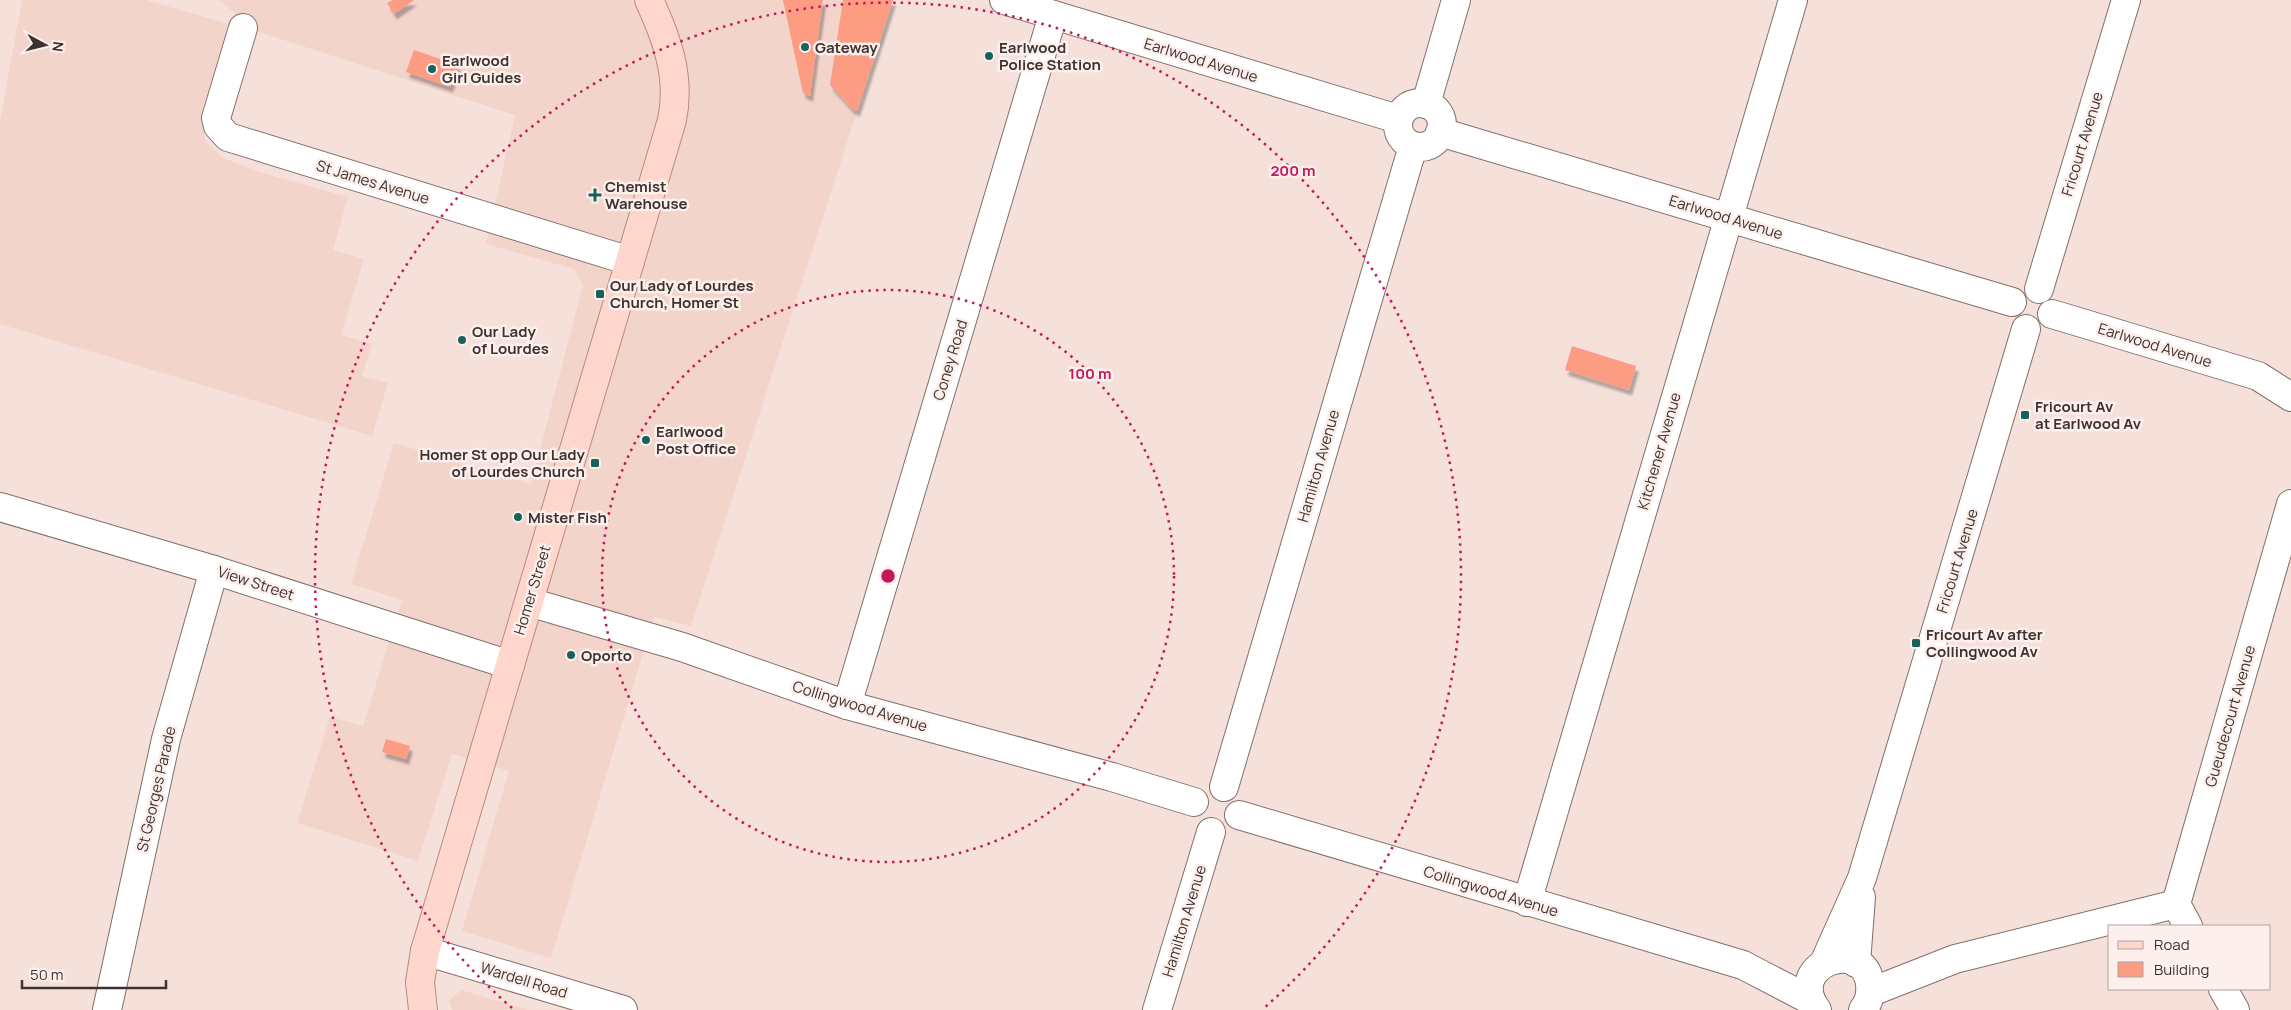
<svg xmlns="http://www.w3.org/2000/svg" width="2291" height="1010" font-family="Manrope,sans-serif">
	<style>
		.built { fill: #f2d4cb }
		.building { fill: #fb9c83; filter: url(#shadow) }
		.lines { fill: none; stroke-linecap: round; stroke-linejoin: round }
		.minor-casing { stroke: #836f6a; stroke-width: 30 }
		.major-casing { stroke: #b98b80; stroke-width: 30 }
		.minor { stroke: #fff; stroke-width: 28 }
		.major { stroke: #fed6cc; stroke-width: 28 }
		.ring { fill: none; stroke: #c2185b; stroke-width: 2.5; stroke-dasharray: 2.5 5 }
		.poi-dot { fill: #17635c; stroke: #fdefeb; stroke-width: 2 }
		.labels { text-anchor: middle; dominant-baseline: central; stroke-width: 5; stroke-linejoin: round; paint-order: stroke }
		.poi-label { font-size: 15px; font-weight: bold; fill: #3c3331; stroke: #fdefeb; text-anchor: start }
		.street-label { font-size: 15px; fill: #3c3331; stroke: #fdefeb }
		.centre { fill: #c2185b; stroke: #fdefeb; stroke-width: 2.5 }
		.ring-label { font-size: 15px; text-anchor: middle; font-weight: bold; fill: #c2185b; stroke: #fdefeb; stroke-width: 5; stroke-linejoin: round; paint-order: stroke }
	</style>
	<defs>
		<filter id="shadow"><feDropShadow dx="3" dy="5.5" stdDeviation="1" flood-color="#0004"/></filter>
	</defs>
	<rect width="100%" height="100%" fill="#f6e0da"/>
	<g class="built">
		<polygon points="22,0 146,0 228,24 201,113 205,141 223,158 259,172 348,197 333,250 364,259 341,335 372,344 362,376 388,383 372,436 0,324 0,122"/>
		<polygon points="219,0 893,0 691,626 654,617 551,958 462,931 509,771 452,754 418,861 297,823 330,717 363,726 402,600 351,584 394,443 531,484 583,285 574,269 486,244 515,115 256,31"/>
		<polygon points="461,990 528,1010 452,1010 449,1001"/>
	</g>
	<g class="building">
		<polygon points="393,0 414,0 394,14 387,3"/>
		<polygon points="783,0 823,0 810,96 803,93"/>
		<polygon points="843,0 893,0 857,111 852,109 830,85"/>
		<polygon points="414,50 458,65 450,87 406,72"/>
		<polygon points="1572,346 1636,366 1629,390 1565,370"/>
		<polygon points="386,739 410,746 406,759 382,752"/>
	</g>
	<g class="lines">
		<g class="minor-casing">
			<g id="minor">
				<polyline points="1004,0 1398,119"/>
				<polyline points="243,28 216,118 218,126 228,137 630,261"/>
				<circle cx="1420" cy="125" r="22"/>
				<polyline points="1426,104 1456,0"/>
				<polyline points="1440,132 2012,302"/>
				<polyline points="2039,289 2126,0"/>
				<polyline points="2052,314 2258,376 2291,397"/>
				<polyline points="0,507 214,570 510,665"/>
				<polyline points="529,602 682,647 847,705 1112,777 1194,802"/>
				<polyline points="847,705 1053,15"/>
				<polyline points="1224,787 1413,146"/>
				<polyline points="1239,815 1743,965 1810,1000"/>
				<polyline points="1527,902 1793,0"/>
				<polyline points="2188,926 2176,904 2291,504"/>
				<polyline points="425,951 623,1010"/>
				<polyline points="1824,963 1862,878 2026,329"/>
				<polyline points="1856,963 1861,897"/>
				<polyline points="2223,989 2235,1010"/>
				<polyline points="1871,992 1955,959 2176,904"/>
				<polyline points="107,1010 166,739 214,570"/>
				<polyline points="1157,1010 1211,832"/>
				<path d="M1817 1010C1783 965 1864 935 1870 984 1871 995 1869 1002 1863 1010"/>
			</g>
		</g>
		<g class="major-casing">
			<path id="major" d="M423 1010 420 982 425 951 672 120C681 77 667 39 649 0"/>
		</g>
		<use href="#minor" class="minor"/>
		<use href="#major" class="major"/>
	</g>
	<g class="ring">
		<circle cx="888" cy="576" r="286"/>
		<path d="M512 1008A573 573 0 1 1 1264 1008"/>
	</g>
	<g class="poi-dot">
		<circle cx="805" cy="47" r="5"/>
		<circle cx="989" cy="56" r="5"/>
		<circle cx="432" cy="69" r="5"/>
		<path d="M592.5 187.5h5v5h5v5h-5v5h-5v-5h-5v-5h5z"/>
		<rect x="595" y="289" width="10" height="10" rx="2.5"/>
		<circle cx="462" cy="340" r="5"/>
		<rect x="2020" y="410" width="10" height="10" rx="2.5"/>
		<circle cx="646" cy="440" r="5"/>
		<rect x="590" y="458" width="10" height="10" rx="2.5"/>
		<circle cx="518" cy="517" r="5"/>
		<rect x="1911" y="638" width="10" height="10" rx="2.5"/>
		<circle cx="571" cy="655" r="5"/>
	</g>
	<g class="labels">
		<g class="poi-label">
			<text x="815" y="47">Gateway</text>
			<text x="999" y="47">Earlwood<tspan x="999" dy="17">Police Station</tspan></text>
			<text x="442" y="60">Earlwood<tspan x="442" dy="17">Girl Guides</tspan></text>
			<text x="605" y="186">Chemist<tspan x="605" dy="17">Warehouse</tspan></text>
			<text x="610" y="285">Our Lady of Lourdes<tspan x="610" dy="17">Church, Homer St</tspan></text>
			<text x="472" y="331">Our Lady<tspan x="472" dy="17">of Lourdes</tspan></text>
			<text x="2035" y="406">Fricourt Av<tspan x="2035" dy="17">at Earlwood Av</tspan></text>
			<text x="656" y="431">Earlwood<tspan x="656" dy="17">Post Office</tspan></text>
			<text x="585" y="454" text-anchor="end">Homer St opp Our Lady<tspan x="585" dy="17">of Lourdes Church</tspan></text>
			<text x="528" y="517">Mister Fish</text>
			<text x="1926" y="634">Fricourt Av after<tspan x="1926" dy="17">Collingwood Av</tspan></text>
			<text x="581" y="655">Oporto</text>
		</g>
		<g class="street-label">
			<text transform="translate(1201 60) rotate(17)">Earlwood Avenue</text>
			<text transform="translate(2082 144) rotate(-73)">Fricourt Avenue</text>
			<text transform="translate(373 182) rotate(17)">St James Avenue</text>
			<text transform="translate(1726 217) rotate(17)">Earlwood Avenue</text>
			<text transform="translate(2155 345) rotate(17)">Earlwood Avenue</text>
			<text transform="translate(950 360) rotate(-73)">Coney Road</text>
			<text transform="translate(1659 451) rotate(-74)">Kitchener Avenue</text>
			<text transform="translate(1318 466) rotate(-74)">Hamilton Avenue</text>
			<text transform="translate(1957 561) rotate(-73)">Fricourt Avenue</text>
			<text transform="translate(256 583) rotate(18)">View Street</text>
			<text transform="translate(532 590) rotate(-73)">Homer Street</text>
			<text transform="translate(860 706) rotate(17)">Collingwood Avenue</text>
			<text transform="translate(2230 716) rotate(-74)">Gueudecourt Avenue</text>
			<text transform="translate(156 789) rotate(-77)">St Georges Parade</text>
			<text transform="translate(1491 891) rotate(17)">Collingwood Avenue</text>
			<text transform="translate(1184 921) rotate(-73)">Hamilton Avenue</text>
			<text transform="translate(524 980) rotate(17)">Wardell Road</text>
		</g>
	</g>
	<circle cx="888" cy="576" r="8" class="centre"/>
	<g class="ring-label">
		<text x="1293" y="176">200 m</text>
		<text x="1090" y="379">100 m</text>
	</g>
	<rect x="2108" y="925" width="162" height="65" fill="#fdefeb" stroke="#b0a4a1"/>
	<rect x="2118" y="941" width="25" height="8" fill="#fed6cc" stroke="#b0a4a1"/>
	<text x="2154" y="950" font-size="15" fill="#3c3331">Road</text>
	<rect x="2118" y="962" width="25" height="15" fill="#fb9c83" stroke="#b0a4a1"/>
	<text x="2154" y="975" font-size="15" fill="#3c3331">Building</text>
	<g transform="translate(45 45) rotate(97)" stroke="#fdefeb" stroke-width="4" paint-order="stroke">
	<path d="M0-4L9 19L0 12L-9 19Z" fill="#3c3331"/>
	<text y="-8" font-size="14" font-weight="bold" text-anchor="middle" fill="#3c3331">N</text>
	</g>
	<path d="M22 980v8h144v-8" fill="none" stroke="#3c3331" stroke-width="2.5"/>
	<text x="30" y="980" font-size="15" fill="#3c3331" stroke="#fdefeb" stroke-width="4" paint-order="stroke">50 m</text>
</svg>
